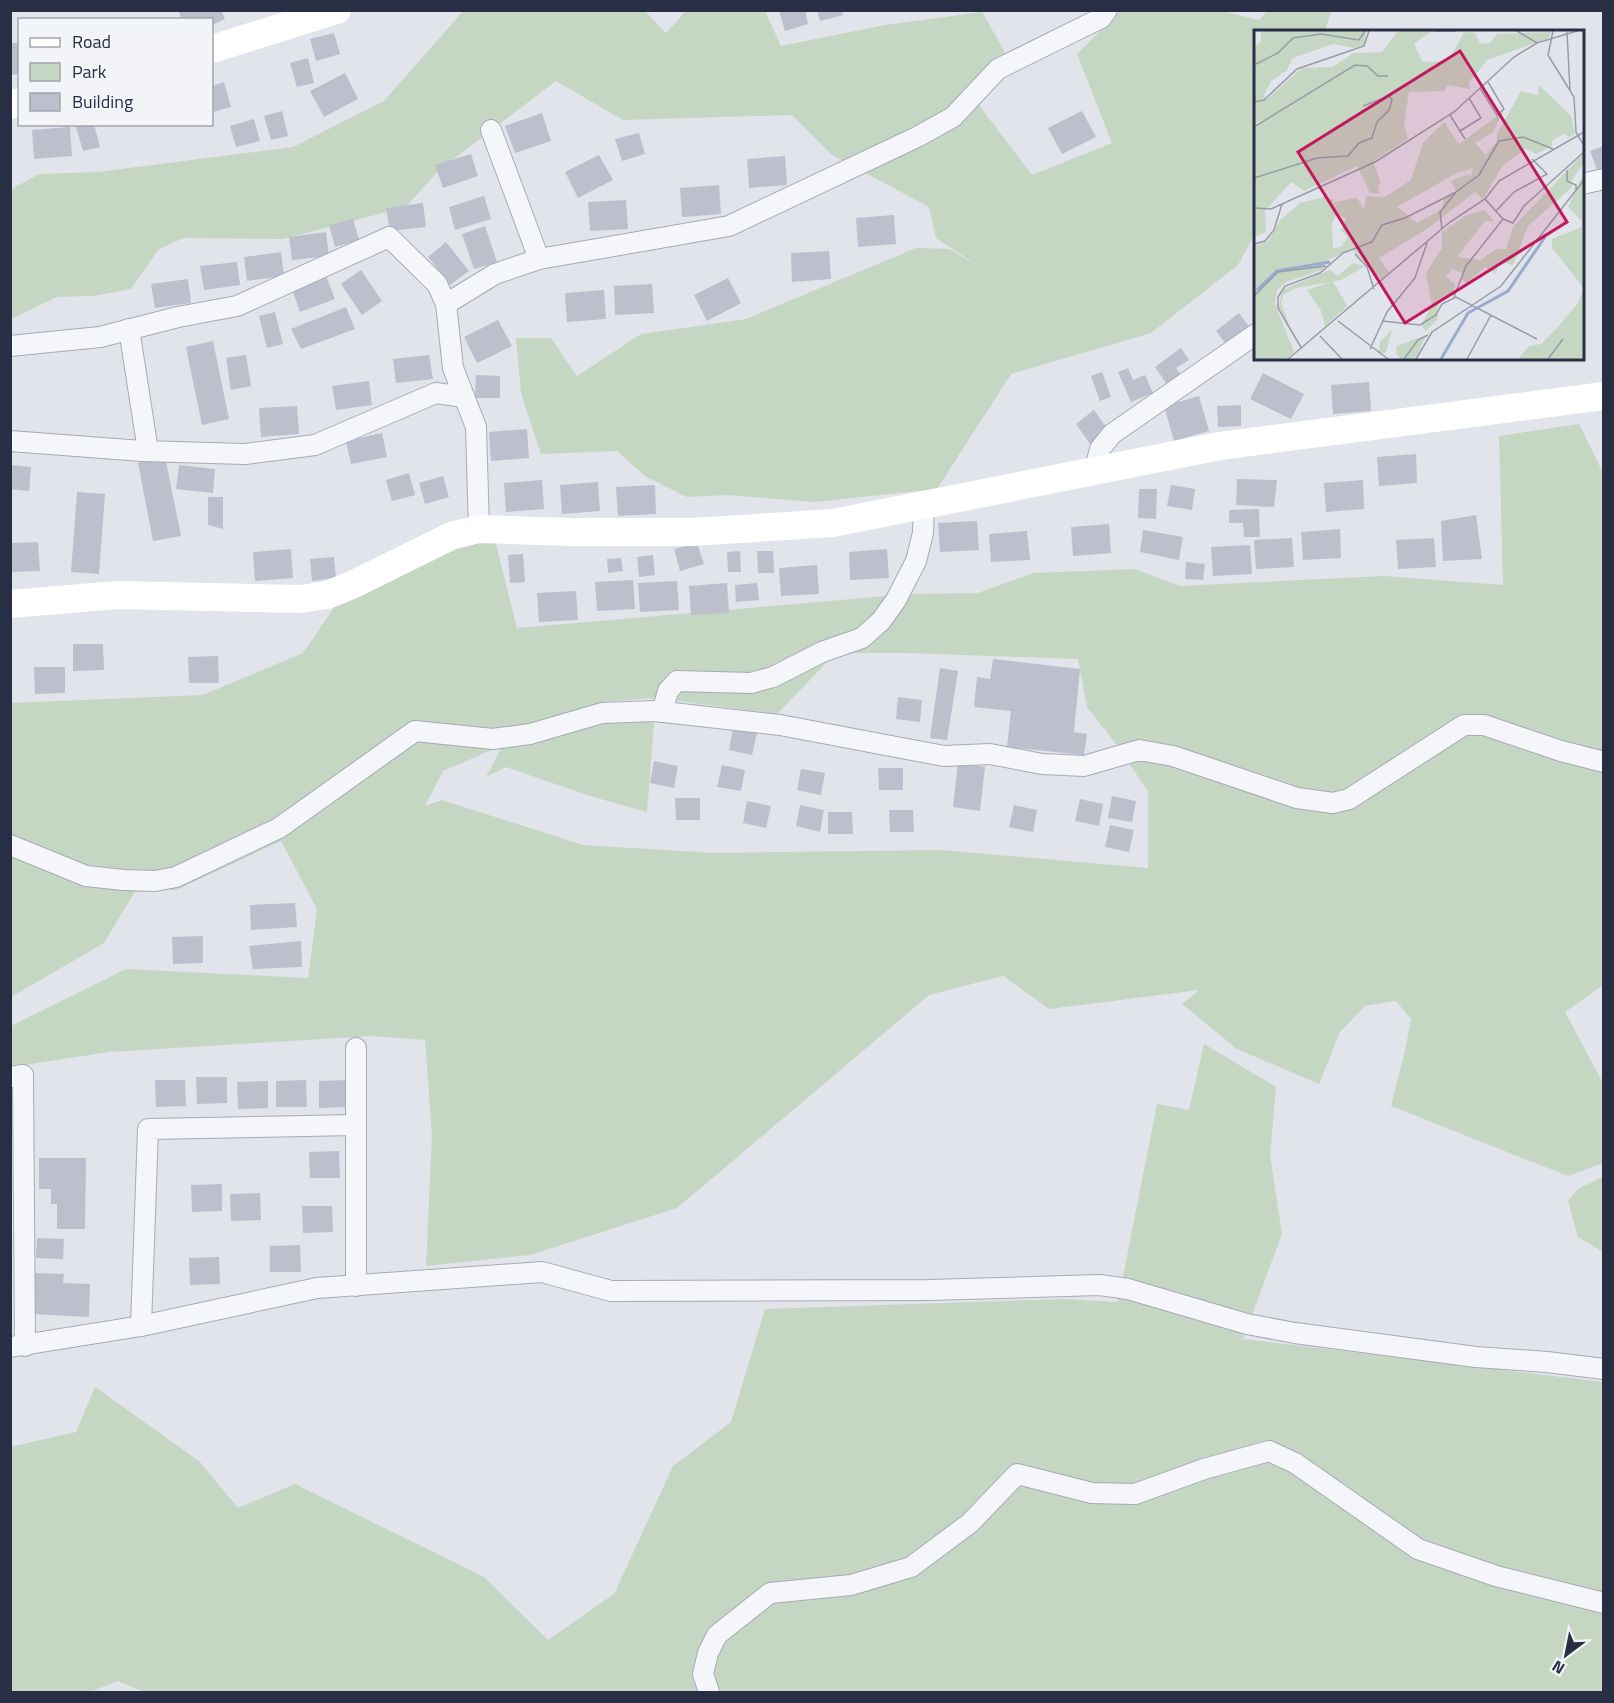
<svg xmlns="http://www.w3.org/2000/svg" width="1614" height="1703" font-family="'Titillium Web',sans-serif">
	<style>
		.green { fill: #c5d6c2; fill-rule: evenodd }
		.building { fill: #bcbfcc }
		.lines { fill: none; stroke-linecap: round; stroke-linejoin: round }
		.street-casing { stroke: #a6aab7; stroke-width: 22 }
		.street { stroke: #f5f6f9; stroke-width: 20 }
		.secondary { stroke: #fff; stroke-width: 28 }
		.inset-river { fill: none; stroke: #9aacce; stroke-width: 3 }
		.inset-road { fill: none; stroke: #989ca9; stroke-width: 1.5 }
		.view { fill: #c2185b; fill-opacity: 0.15; stroke: #c2185b; stroke-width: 3 }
		.inset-edge { fill: none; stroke: #282f45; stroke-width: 3 }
	</style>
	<rect width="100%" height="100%" fill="#e2e4ec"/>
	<g class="green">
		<polygon points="464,10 645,11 666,33 686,11 765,11 781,46 885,25 982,12 1006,54 978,104 1032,175 1112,143 1077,54 1120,11 1222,11 1259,20 1267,11 1331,11 1325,31 1256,32 1255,234 1238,265 1151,333 1011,374 937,489 815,502 726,495 687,497 645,476 617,451 541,454 521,393 516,338 551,338 577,376 641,334 746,319 916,248 949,249 978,266 936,238 929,207 832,155 792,115 623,120 556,81 440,169 406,207 283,239 183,238 158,250 131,289 93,296 57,297 11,319 10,190 39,174 98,172 293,147 384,101"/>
		<path d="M1579 424 1603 473V985L1565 1012 1603 1083V1163L1568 1176 1391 1106 1405 1051 1411 1019 1396 1001 1365 1006 1340 1032 1319 1084 1237 1049 1182 1004 1199 990 1049 1009 1003 976 929 995 677 1208 530 1255 426 1266 432 1135 425 1040 372 1036 109 1052 11 1067V1026L126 969 308 978 317 909 281 841 176 890H136L104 943 11 997V703L203 695 303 653 342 596 444 548 495 541 517 628 910 594 978 593 1033 573 1135 569 1180 586 1384 576 1503 585 1499 436ZM836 653H907L1078 659 1087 707 1113 740 1148 791V868L942 850 714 853 583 845 442 800 425 806 443 771 503 745 486 777 506 767 590 796 647 812 655 711 544 727 601 702 655 698 777 714Z"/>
		<polygon points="1204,1044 1276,1087 1270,1155 1282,1234 1243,1339 1603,1382 1603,1692 144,1692 118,1681 90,1692 11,1692 10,1447 76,1432 95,1387 200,1462 238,1508 295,1484 484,1577 548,1640 614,1594 673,1466 731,1422 765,1309 1064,1299 1118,1302 1157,1104 1189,1110"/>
		<polygon points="1603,1177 1603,1252 1578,1237 1568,1201 1578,1189"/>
	</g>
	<g class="building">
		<polygon points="178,10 221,10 225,19 212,25 212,20 182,20"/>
		<polygon points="779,10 805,10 808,24 785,31"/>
		<polygon points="817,10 842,10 843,15 820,21"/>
		<polygon points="334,33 340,54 316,61 310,39"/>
		<polygon points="10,43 20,43 20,74 10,75"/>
		<polygon points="308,58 314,83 297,87 290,63"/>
		<polygon points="345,73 358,99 324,117 310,91"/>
		<polygon points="224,82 231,107 213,112 212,86"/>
		<polygon points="282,111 288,136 271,140 264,116"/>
		<polygon points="1082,111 1096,137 1062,154 1048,128"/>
		<polygon points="542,113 551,141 515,153 505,126"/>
		<polygon points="254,119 260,141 236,147 230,126"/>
		<polygon points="84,124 94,124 100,147 83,151 76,127"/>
		<polygon points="70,127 72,156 34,159 32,130"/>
		<polygon points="639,133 645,154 622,161 615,139"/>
		<polygon points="1604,146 1604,168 1597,170 1590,151"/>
		<polygon points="471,154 478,176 443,188 435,165"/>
		<polygon points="599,155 613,180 578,198 565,172"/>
		<polygon points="785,156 787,185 749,188 747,159"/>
		<polygon points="719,185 721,214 682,217 680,188"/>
		<polygon points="484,196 491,219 455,230 449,207"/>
		<polygon points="626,200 628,229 590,231 588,202"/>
		<polygon points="423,203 426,227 390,231 386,208"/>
		<polygon points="894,215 896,244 858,247 856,218"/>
		<polygon points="353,219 359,240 335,247 329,225"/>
		<polygon points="485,226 497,262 474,269 462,234"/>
		<polygon points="326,232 329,256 292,260 289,237"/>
		<polygon points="446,242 469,271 450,285 428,257"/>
		<polygon points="829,251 831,279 792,282 791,253"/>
		<polygon points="281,252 284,276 247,281 244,257"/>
		<polygon points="237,262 240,285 204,290 200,266"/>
		<polygon points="361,270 382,301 362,315 341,284"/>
		<polygon points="326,276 335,299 300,312 292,289"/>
		<polygon points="728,278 741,303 707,321 694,295"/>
		<polygon points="188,279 191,303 155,308 151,284"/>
		<polygon points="652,284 654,313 615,315 614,286"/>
		<polygon points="604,290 606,319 567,322 565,293"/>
		<polygon points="346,307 355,329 301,349 291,329"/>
		<polygon points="275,312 283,344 267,348 259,316"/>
		<polygon points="1239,313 1251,329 1228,347 1216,331"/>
		<polygon points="498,320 512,346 477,363 464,337"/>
		<polygon points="213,341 229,419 202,425 186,347"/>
		<polygon points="1181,348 1189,360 1176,368 1185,380 1171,390 1155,367"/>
		<polygon points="246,355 251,386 231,390 226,358"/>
		<polygon points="429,355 433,379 396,383 393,359"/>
		<polygon points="1128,368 1133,380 1145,375 1153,393 1131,402 1118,372"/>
		<polygon points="1102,372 1111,397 1100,401 1091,376"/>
		<polygon points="1263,373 1304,394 1291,419 1250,399"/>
		<polygon points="476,375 500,376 500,398 475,398"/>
		<polygon points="369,381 372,405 336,410 332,386"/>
		<polygon points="1369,382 1371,411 1333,414 1331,385"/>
		<polygon points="1199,396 1209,431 1174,441 1164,406"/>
		<polygon points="1241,405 1241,426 1218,427 1217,406"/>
		<polygon points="297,406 299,434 261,437 259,408"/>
		<polygon points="1094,410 1109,431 1090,444 1076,424"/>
		<polygon points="527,429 529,458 491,461 489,432"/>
		<polygon points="382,433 387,457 351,464 346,441"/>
		<polygon points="1416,454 1417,483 1379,486 1377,457"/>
		<polygon points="165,457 181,536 153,541 138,463"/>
		<polygon points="10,465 31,467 29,491 10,489"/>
		<polygon points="179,465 215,469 213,493 176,489"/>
		<polygon points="409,473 415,495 392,501 386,480"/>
		<polygon points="443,476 449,497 425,504 419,483"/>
		<polygon points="1237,479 1277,480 1274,507 1236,505"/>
		<polygon points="542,480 544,509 506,512 504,483"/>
		<polygon points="1363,480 1364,509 1326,512 1324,483"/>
		<polygon points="598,482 600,511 562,514 560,485"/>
		<polygon points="655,485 656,514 618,516 616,487"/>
		<polygon points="1171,485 1195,489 1192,510 1167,506"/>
		<polygon points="1139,489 1157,489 1156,519 1138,518"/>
		<polygon points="77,492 105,494 99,574 71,572"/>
		<polygon points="208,497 223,497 223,529 208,525"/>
		<polygon points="1259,509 1260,537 1244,537 1243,523 1229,523 1229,510"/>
		<polygon points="1476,515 1482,559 1443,561 1441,521"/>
		<polygon points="977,521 979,550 940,552 938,523"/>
		<polygon points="1109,524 1111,553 1073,556 1071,527"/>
		<polygon points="1340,529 1341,558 1303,560 1301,532"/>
		<polygon points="1143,530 1183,537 1179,560 1140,552"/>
		<polygon points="1027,531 1030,560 991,562 989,534"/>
		<polygon points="1292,538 1294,567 1256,569 1254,540"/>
		<polygon points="1434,538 1436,567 1398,569 1396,540"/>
		<polygon points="38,542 40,571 10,572 10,543"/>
		<polygon points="697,543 704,564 680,571 674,549"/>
		<polygon points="1250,545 1252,574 1213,576 1211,547"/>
		<polygon points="291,549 293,578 255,581 253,552"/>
		<polygon points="887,549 889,578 850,580 849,552"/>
		<polygon points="740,551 741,572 728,572 727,552"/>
		<polygon points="757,551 773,551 774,573 758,573"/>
		<polygon points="523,554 525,582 510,583 508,555"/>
		<polygon points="653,555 655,575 639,577 637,557"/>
		<polygon points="334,557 336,578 312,581 310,559"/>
		<polygon points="621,558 623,571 608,573 607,559"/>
		<polygon points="1186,562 1205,564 1203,580 1185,579"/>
		<polygon points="817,565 819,594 781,596 779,568"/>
		<polygon points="633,580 635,609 597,611 595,582"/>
		<polygon points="677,581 679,610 640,612 638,583"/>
		<polygon points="727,583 729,613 691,615 689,586"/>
		<polygon points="757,583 759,600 736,602 735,585"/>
		<polygon points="576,591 578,620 539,622 537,593"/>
		<polygon points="73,644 103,644 104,670 73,671"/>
		<polygon points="218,656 219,683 189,683 188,657"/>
		<polygon points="993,659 1080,669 1074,732 1087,734 1084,755 1007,747 1011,711 974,707 977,677 990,679"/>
		<polygon points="34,667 65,667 65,693 35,694"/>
		<polygon points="940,668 958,671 947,740 930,738"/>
		<polygon points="898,697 922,700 920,722 896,719"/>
		<polygon points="733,728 757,733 752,755 729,750"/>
		<polygon points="654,761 678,766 674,788 650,783"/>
		<polygon points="958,763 985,767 980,811 953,807"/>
		<polygon points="722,765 745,770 741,791 717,787"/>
		<polygon points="878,768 903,768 903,790 879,790"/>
		<polygon points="801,769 825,773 821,795 797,790"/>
		<polygon points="1112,796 1136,801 1132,822 1108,818"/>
		<polygon points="675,798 700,798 700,820 676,820"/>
		<polygon points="1080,799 1103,804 1099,826 1075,821"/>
		<polygon points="747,801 771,806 766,828 743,823"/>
		<polygon points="800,805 824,810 820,832 796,826"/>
		<polygon points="1014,805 1037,810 1033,832 1009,827"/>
		<polygon points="889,810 913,810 914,832 890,832"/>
		<polygon points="828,812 852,812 853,834 828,834"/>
		<polygon points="1110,825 1134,830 1129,852 1105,847"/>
		<polygon points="295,903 297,927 251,930 250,905"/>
		<polygon points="203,936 203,963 173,964 172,937"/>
		<polygon points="301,941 302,967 253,969 249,946"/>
		<polygon points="196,1077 227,1077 227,1103 197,1104"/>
		<polygon points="155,1080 185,1080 186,1106 156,1107"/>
		<polygon points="306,1080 307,1107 276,1107 276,1081"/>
		<polygon points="349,1080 350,1107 319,1108 319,1081"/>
		<polygon points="268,1081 268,1108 238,1109 237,1082"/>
		<polygon points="339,1151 340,1178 310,1178 309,1152"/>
		<polygon points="39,1158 86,1158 85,1229 57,1229 57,1204 51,1204 51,1189 39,1189"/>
		<polygon points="222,1184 222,1211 192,1212 191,1185"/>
		<polygon points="260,1193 261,1220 231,1221 230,1194"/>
		<polygon points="302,1206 332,1206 333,1232 303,1233"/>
		<polygon points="37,1238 64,1239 63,1259 36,1258"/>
		<polygon points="300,1245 301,1272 270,1272 270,1246"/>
		<polygon points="219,1257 220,1284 190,1285 189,1258"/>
		<polygon points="35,1273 64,1274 63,1283 90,1284 89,1317 33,1314"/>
	</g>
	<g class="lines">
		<g class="street-casing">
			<g id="street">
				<polyline points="491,130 539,259"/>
				<polyline points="1582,184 1604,179"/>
				<polyline points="446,304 495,274 539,259 729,226 917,137 953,117 998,69 1101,18 1107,10"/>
				<polyline points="129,329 148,451"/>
				<polyline points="10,346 100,337 178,317 237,306 389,237 437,284 446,304 453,368 476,427 479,529"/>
				<polyline points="10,441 142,451 245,454 315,445 436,393 464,397"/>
				<polyline points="1094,472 1100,449 1112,434 1256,334"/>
				<polyline points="662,712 668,691 677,681 751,683 773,677 822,652 862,638 881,621 896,600 916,561 923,533 924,506"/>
				<polyline points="10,845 86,876 124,880 155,881 176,877 279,828 415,731 493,739 530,734 602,713 655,711 780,725 944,756 990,754 1042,764 1084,766 1139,750 1173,756 1297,798 1333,803 1349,799 1464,725 1484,725 1561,751 1604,762"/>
				<polyline points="10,1077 23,1075 25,1346"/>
				<polyline points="356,1286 356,1048"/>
				<polyline points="141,1326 148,1129 356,1125"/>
				<polyline points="10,1347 141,1326 317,1288 542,1272 611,1291 929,1290 1100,1285 1128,1289 1247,1324 1295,1333 1476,1357 1547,1362 1604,1369"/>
				<polyline points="709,1692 703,1674 708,1653 717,1635 770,1593 851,1585 911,1567 970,1523 1017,1474 1092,1493 1135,1494 1204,1469 1269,1451 1295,1463 1418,1549 1496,1576 1604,1603"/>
			</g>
		</g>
		<use href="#street" class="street"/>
		<g class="secondary">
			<polyline points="212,49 337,10"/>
			<polyline points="10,105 20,102"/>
			<polyline points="10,604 117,595 300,599 327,595 352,585 451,536 479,529 571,532 693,532 833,523 1220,446 1604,396"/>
		</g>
	</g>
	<g transform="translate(1254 30)">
		<rect width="330" height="330" fill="#e2e4ec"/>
		<path d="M7 1H112V14L101 18 79 14 39 28 32 41 17 51 10 65 12 70 48 38 78 37 100 23 128 22 144 1H187L176 2 160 14 168 31 177 32 195 30 210 2 221 3 226 14 236 13 243 4 297 2 295 8 233 30 215 53 216 59 194 55 190 61 155 62 150 95 154 109 119 131 127 154 124 155 126 163H116L103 136 50 161 37 152 11 181 12 202 0 207V96L13 88 0 94V17L7 11ZM285 55 317 86 321 103 316 107 309 104 298 111V116L282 124 272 119 249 135 229 169 221 162 173 199 125 228 135 242 127 249 98 219 74 230 68 240 32 252 23 260 21 274 40 322 32 329H0V216L14 211 27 189 46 173 70 167 80 170 75 180 81 172 103 168 110 179 112 166 131 167 157 150 169 113 190 92 205 114 250 81 239 102 221 113 232 125 243 111V104L267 61 284 65ZM219 138 216 148 215 144 197 151 202 162 190 169 188 179 163 193 143 177 201 144ZM83 184 92 189 87 201 94 207 87 217 79 218 78 193ZM330 123V133L317 151 318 157 274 196 259 235 244 231 242 244 231 237 213 253 208 250V243L198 239 192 247 201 254 199 265 185 269 183 290 172 301 167 295 178 275 172 243 188 218V202L213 185 230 180 240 191H231L203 227 226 230 243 219H252L259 197ZM330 142V329H264L275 316 287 314 302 299 324 273 330 258 298 218V209L327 197 329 192 314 177ZM99 233 111 236 87 250 42 258 29 265 27 273 36 298 25 277 28 260 76 240 84 246ZM79 251 93 276 71 296 67 281 53 260ZM138 300 132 322 124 324 126 312ZM172 305 161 329H147L142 323 143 316Z" fill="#c5d6c2" fill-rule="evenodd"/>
		<path class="inset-river" d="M3 260 23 241 76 232M187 329 214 283 254 261 291 207"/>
		<path class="inset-road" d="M180 1H203M263 1 283 13 323 1M299 1 294 25 320 67 322 102 330 116M313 2 316 60M0 35 24 23 39 8 67 4 105 10 111 1M226 58 243 85 250 79 234 52M0 72 10 70 43 39 110 16 115 1M196 85 211 109M0 97 101 35 113 36 124 46H134M206 101 227 88 215 68M313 140V151L322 155V160M0 148 63 128 94 126 105 113 118 108 123 92 135 80 138 70 135 66 109 76M231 169 249 189 259 193 270 176 330 122M0 178 17 179 121 132 200 82 260 27 283 13M242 181 260 162 293 144 278 129M188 199 186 182 202 162M0 214 11 211 20 200 28 174M101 224 113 237 120 259M0 266 24 242 72 236M200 267 212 236 249 189M84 291 134 329M128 291 166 295 182 285 188 274 202 267 283 309M66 306 88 329M48 319 24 278V267L31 256 66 243 89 223 118 212 128 195 151 188 202 162 225 145 245 111 269 107 299 119M116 319 133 282 161 248 173 213M34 329 196 192 231 169 245 151 330 102M150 329 164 310 174 305M162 329 178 302 247 256 330 150M213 329 237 285M294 329 309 309"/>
		<path class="view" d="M206 21 313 192 151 293 44 122Z"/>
		<rect width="330" height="330" class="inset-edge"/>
	</g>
	<rect width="1614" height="1703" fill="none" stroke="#282f45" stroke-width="24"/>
	<rect x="18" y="18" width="195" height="108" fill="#f2f4f8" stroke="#a1a5b0" stroke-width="1.5"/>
	<rect x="30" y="38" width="30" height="9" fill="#ffffff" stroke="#a1a5b0" stroke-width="1.5"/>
	<text x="72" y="48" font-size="18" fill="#282f45">Road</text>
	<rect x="30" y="63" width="30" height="18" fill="#c5d6c2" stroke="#a1a5b0" stroke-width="1.5"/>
	<text x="72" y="78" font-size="18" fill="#282f45">Park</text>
	<rect x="30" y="93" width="30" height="18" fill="#bcbfcc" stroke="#a1a5b0" stroke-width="1.5"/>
	<text x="72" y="108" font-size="18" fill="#282f45">Building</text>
	<g transform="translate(1566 1655) rotate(212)" stroke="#f2f4f8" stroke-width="4.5" paint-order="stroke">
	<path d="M0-4.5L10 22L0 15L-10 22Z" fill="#282f45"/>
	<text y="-9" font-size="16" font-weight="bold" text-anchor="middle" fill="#282f45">N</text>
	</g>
</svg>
